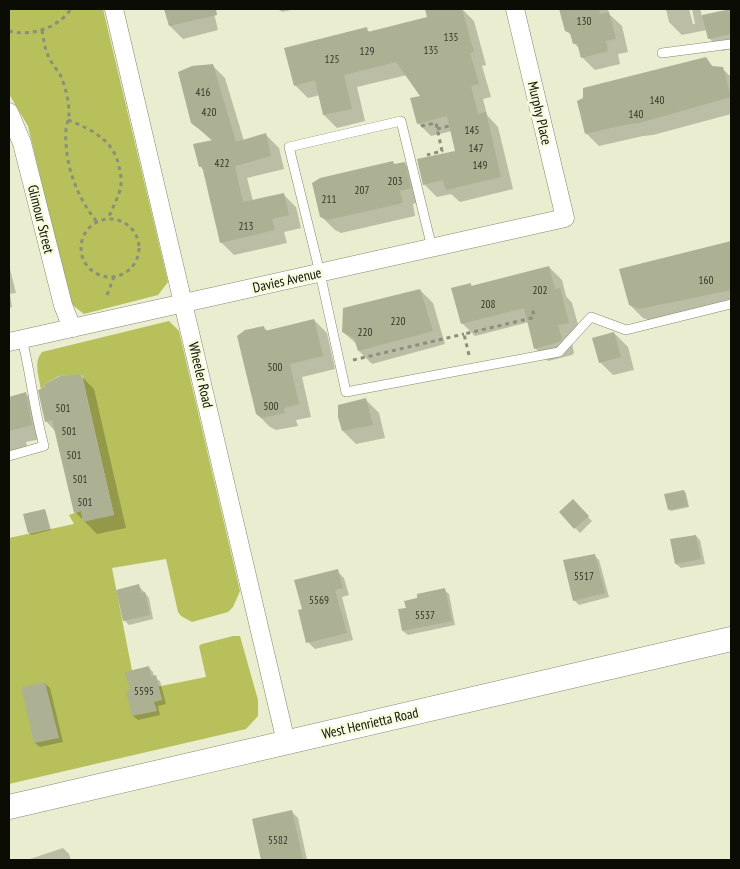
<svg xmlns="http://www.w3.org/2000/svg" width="740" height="869" font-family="'PT Sans Narrow',sans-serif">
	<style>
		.green { fill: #b8c05b }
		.shadow { fill: #0003 }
		.building { fill: #adb194 }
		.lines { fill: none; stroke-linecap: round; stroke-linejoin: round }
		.service-casing { stroke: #86896e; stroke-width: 10 }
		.minor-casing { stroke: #86896e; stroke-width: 19 }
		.secondary-casing { stroke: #86896e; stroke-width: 25 }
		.path { stroke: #8c8f7a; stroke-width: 3; stroke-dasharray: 4 4; stroke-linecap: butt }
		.service { stroke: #fff; stroke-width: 9 }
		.minor { stroke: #fff; stroke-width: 18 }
		.secondary { stroke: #fff; stroke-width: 24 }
		.labels { text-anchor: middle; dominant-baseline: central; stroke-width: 5; stroke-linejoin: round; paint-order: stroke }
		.number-label { font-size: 11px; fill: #343528 }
		.street-label { font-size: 14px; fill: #0b0c04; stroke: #f7fbdd }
	</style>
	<rect width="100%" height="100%" fill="#eaedcf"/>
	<g class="green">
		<polygon points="9,9 103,9 168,282 158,295 84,314 70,303 28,126 9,94"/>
		<path d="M169 321 179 331 240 591 233 607 228 612 192 622 181 616 178 612 166 559 112 568 136 691 206 677 199 646 202 644 233 636H240L258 700V716L246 729 9 784V538L74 524 69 515 81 511 83 521 114 515 82 375 59 376 44 384 46 392 41 390C39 377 33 362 42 352Z"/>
	</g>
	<g class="shadow">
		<polygon points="166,9 213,9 218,30 183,39 170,26"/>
		<polygon points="278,9 296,9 282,12"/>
		<polygon points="426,9 462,9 474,21 486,65 482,66 491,97 483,99 487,115 498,127 513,189 460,202 451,194 437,197 424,184 457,152 452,131 431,136 418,123 422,97 407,75 357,87 365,121 337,128 324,115 320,95 308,98 295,85 366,29 370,32 428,18"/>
		<polygon points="561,9 608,9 609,14 622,26 628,52 618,54 620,64 595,70 582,57 580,49 574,43 572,36 566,30"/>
		<polygon points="666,9 689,9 693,24 695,24 692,9 700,9 702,16 731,10 731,49 722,51 709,38 707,30 682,35 669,22"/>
		<polygon points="706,59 714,68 722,68 731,77 731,114 653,135 643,136 599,146 586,133"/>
		<polygon points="212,65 225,78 244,141 266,135 279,148 284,169 247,178 253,201 283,194 296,207 301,228 284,232 287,243 234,255 221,242 204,171 200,166 212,141 192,122"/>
		<polygon points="393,163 396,165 404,163 417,176 423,201 413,204 415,216 341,233 335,230 321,216"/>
		<polygon points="731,242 731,306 653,322 643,318 630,305 621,269"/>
		<polygon points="9,265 16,293 10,294 12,307 9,308"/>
		<polygon points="549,267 562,280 566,296 572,303 581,335 571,338 574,353 572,355 548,361 535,348 529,322 475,336 462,323 470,284 473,287"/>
		<polygon points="420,290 433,303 445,344 372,364 359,351 358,345 343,332"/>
		<polygon points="314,320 327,333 335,369 302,377 311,417 296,420 298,426 276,430 270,427 257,414 264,328 268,331"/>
		<polygon points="615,334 628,347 634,370 613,375 600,362 594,339"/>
		<polygon points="81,376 94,389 126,528 97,534 75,512 56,432 46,421"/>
		<polygon points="26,394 39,407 45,438 26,442 28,450 9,454 9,398"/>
		<polygon points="366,400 379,413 385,438 356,444 343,431"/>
		<polygon points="684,491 686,493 689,507 671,511 669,509"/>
		<polygon points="573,501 592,521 580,533 560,512"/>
		<polygon points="44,510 46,512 51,530 31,535 29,533 25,515"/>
		<polygon points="696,536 700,540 705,564 681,568 676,564 672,540"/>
		<polygon points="594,555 599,560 609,597 579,605 574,600"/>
		<polygon points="337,571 344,578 349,595 342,597 353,640 315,649 308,642 303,610"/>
		<polygon points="139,586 149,598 153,619 129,625 124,620"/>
		<polygon points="444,590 449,594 455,625 408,635 403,631 407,609"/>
		<polygon points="148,667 153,672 154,677 160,681 166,704 158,706 160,715 138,720 133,716 128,692 131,691"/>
		<polygon points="45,683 50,688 63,742 40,747 35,743 22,688"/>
		<polygon points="292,812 298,818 307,860 263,860 254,820"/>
		<polygon points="63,848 69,854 71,860 31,860 30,859"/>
	</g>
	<g class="building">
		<polygon points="164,9 216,9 217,15 169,26"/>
		<polygon points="425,9 462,9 474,52 470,53 479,84 471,86 478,114 486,112 501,177 446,190 443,180 423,185 417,159 455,151 447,116 417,124 410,98 420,96 396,62 344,75 352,109 323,115 315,80 294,86 284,48 367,27 368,32 427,17"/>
		<polygon points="559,9 599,9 600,14 609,12 616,39 606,41 608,51 581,58 577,43 573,44 570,33 565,31"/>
		<polygon points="731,9 731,34 708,39 702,15"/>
		<polygon points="706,57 712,66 723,67 731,97 639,123 629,124 585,134 577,101 583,98 583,88"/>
		<polygon points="213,64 236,142 266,133 271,156 235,166 243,202 284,193 289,215 272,219 275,230 220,243 202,166 199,167 193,144 213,140 191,123 178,72 192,66"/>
		<polygon points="393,161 394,164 405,162 411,188 400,191 403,203 327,220 320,217 312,183 320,178"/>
		<polygon points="731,241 731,290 639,309 629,305 619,269"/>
		<polygon points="549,266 555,289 560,288 569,323 558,325 562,339 559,342 534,349 524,308 461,324 451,288 471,283 471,286"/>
		<polygon points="420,289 433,331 358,351 354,338 342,332 343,308"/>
		<polygon points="314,319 323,356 290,364 299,404 284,408 285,413 262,418 256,414 237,336 245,330 264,326 265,331"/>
		<polygon points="614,332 621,357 599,363 592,338"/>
		<polygon points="81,374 114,515 83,522 81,511 74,513 52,420 45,422 38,390 45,388 44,384 60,376"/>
		<polygon points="26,392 32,425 9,431 9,397"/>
		<polygon points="366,398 373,425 342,431 338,417 338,405"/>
		<polygon points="684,490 688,506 668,510 664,494"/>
		<polygon points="573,499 589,516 574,529 559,512"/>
		<polygon points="45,509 50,529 28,533 23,514"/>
		<polygon points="696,535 701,559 675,564 670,539"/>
		<polygon points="595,554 605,593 573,601 563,560"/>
		<polygon points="338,569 343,588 335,590 347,633 306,643 298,610 302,609 294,580"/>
		<polygon points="139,584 141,593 145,592 150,615 123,621 116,590"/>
		<polygon points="445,588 452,621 402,631 398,609 406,608 404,601 417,598 417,594"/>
		<polygon points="149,666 151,676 156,675 162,700 154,702 157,711 132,716 126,691 130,690 125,672"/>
		<polygon points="45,682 59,738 34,743 21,687"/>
		<polygon points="292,810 303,860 261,860 252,819"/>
	</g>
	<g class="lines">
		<g class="service-casing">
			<g id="service">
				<polyline points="662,53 731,44"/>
				<polyline points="432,248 401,121 289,147 320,273 346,392 559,352 591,317 626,330 731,304"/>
				<path d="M9 456 44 446C34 411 31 374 22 339"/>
			</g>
		</g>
		<g class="minor-casing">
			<g id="minor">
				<polyline points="114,9 286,742"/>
				<polyline points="9,112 22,143 63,305 72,328"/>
				<polyline points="9,342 565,218 515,9"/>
			</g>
		</g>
		<g class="secondary-casing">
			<polyline id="secondary" points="9,807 731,639"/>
		</g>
		<g class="path">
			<path d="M42 30C44 42 45 52 52 63 55 68 60 73 62 79 66 89 69 103 69 113 69 118 67 123 66 129 64 163 76 196 97 222"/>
			<path d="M9 31C31 37 58 28 71 9"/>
			<path d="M68 120C91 129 114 140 119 167 121 174 122 183 120 190 117 200 112 209 108 219"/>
			<polyline points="421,126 436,123 442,151 427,155"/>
			<polyline points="437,129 449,126"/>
			<circle cx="110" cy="248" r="29"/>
			<polyline points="107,295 114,277"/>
			<polyline points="469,355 464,334 532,318 534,316 533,312 536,311"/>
			<polyline points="353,360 464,334"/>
		</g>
		<use href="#service" class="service"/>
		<use href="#minor" class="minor"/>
		<use href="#secondary" class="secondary"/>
	</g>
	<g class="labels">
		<g class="number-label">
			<text x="584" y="21">130</text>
			<text x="451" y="37">135</text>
			<text x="431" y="50">135</text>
			<text x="367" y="51">129</text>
			<text x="332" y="59">125</text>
			<text x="203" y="92">416</text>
			<text x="657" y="100">140</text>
			<text x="209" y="112">420</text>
			<text x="636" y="114">140</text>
			<text x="472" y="130">145</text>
			<text x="476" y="148">147</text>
			<text x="222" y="163">422</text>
			<text x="480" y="165">149</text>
			<text x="395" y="181">203</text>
			<text x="362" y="190">207</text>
			<text x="329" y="199">211</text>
			<text x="246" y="226">213</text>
			<text x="706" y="280">160</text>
			<text x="540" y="290">202</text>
			<text x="488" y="304">208</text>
			<text x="398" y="321">220</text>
			<text x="365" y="332">220</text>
			<text x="275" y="367">500</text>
			<text x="271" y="406">500</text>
			<text x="63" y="408">501</text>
			<text x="69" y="431">501</text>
			<text x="74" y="455">501</text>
			<text x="80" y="479">501</text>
			<text x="85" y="502">501</text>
			<text x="584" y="576">5517</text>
			<text x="319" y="600">5569</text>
			<text x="425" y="615">5537</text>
			<text x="144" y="691">5595</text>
			<text x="278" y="840">5582</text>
		</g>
		<g class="street-label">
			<text transform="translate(540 113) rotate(77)">Murphy Place</text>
			<text transform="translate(41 219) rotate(76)">Glimour Street</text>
			<text transform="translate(287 280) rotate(-13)">Davies Avenue</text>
			<text transform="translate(201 375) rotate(77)">Wheeler Road</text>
			<text transform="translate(370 723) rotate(-13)">West Henrietta Road</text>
		</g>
	</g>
	<rect width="740" height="869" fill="none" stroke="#0b0c04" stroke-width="20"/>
</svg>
